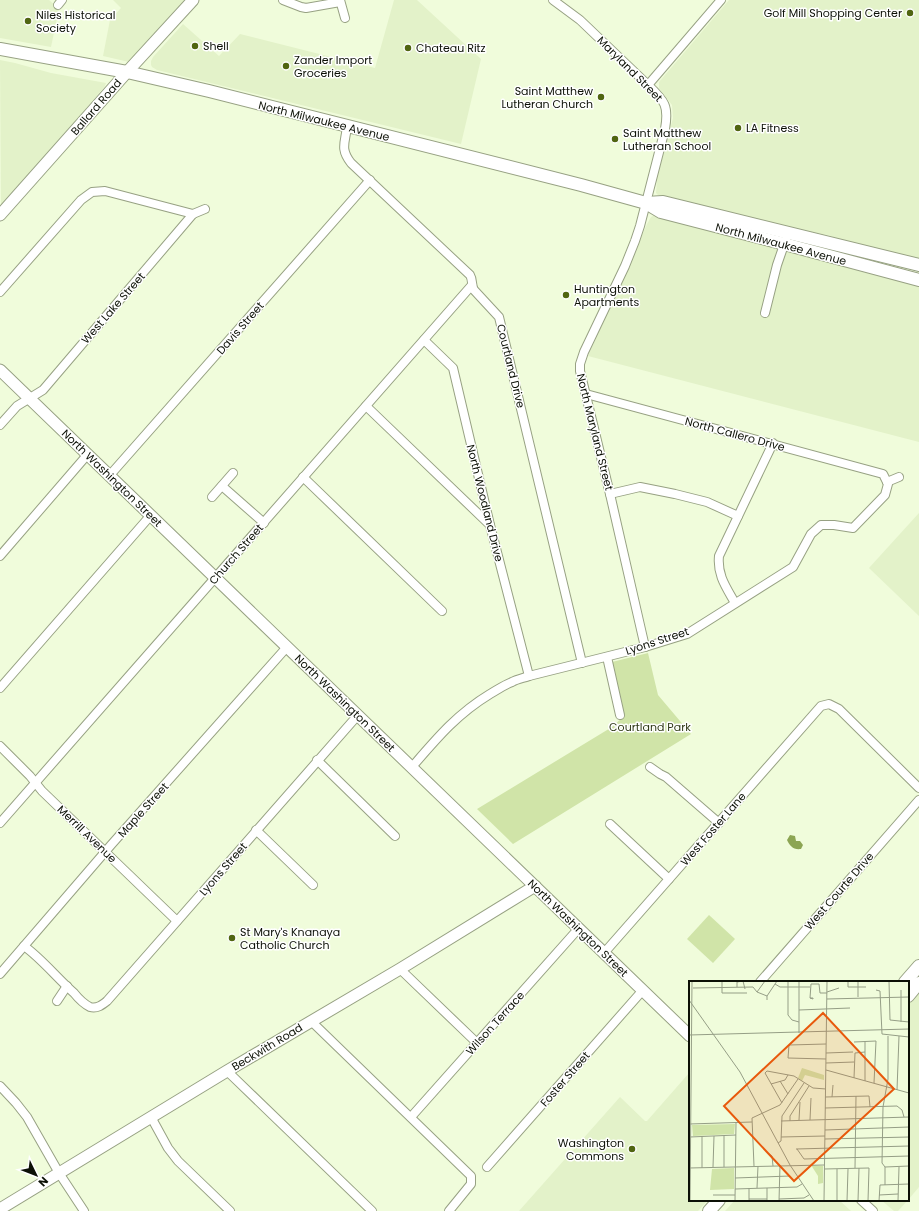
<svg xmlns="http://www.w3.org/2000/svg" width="919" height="1211" font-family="Poppins,sans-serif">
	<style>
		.built { fill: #e3f2c9 }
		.green { fill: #d0e4a8 }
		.water { fill: #8ca553 }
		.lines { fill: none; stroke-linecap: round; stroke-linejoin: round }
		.street-casing { stroke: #97a183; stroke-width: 10 }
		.secondary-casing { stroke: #97a183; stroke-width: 13 }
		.primary-casing { stroke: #97a183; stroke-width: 14 }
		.street { stroke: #fff; stroke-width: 8 }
		.secondary { stroke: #fff; stroke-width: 11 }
		.primary { stroke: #fff; stroke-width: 12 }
		.poi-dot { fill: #506511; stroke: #fff; stroke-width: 1.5 }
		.labels { text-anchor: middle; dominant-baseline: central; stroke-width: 3; stroke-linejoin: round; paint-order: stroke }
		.poi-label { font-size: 11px; fill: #0c1006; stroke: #fff; text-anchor: start }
		.street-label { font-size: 11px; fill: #0c1006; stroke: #fff }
		.park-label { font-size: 11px; fill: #2f3916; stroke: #fff }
		.inset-road { fill: none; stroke: #959e86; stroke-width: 1 }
		.view { fill: #e8590c; fill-opacity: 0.15; stroke: #e8590c; stroke-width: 2 }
		.inset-edge { fill: none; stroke: #0c1006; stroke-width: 2 }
	</style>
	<rect width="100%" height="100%" fill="#f0fcdb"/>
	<g class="built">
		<polygon points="0,0 49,0 59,9 51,47 0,38"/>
		<polygon points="113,0 185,0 129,62 103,56 110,20 121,8"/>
		<polygon points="394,0 417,0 481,59 461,144 157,70 152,67 151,65 151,61 153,57 183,24 219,56 240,34 375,68"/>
		<polygon points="729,0 919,0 919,260 861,247 828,235 777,226 661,197 658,195 656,193 657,178 673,118 672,105 659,88 659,82"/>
		<polygon points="0,60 15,63 51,73 106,83 105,86 1,209"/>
		<polygon points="656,214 745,237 863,272 919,286 919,442 588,356 628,267 647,224 651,217"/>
		<polygon points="919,513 919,616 869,568"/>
		<polygon points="919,989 919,1187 908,1200 908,1001"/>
		<polygon points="690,1072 690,1200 708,1200 698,1211 519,1211 620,1097 645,1121 647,1121"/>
		<polygon points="735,1200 839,1200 851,1211 725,1211"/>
		<polygon points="881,1200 908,1200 898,1211 894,1211"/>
	</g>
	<g class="green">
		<polygon points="648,653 658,695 691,734 513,844 477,809 612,727 624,716 612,662"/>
		<polygon points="709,915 735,939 713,963 687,939"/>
	</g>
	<path class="water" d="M790 835 795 836 796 841H800L803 845 801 849C793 850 790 846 787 840Z"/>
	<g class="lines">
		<g class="street-casing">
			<g id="street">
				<polyline points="283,0 301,7 306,8 340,2"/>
				<polyline points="340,0 345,18"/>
				<path d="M553 0 580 20 648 85C665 101 669 106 665 129L640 226 635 241 625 266 584 352 580 364V371L610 494 645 647"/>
				<polyline points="58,5 62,0"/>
				<polyline points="648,85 721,0"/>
				<path d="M347 127C345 143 340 149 351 163L470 275C473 280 471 285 474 290L499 317 582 663"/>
				<polyline points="0,292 81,200 92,192 105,191 193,214"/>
				<polyline points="765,313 777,265 786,239"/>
				<polyline points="424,340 453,368 490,525 529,676"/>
				<polyline points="366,406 490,525"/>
				<polyline points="0,425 17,406 43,390 193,214 205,209"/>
				<polyline points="110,475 370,180"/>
				<polyline points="303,477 442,611"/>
				<polyline points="887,482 899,477"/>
				<polyline points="222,486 264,523"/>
				<polyline points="610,494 640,487 675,494 707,502 738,516"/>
				<polyline points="212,497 233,473"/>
				<polyline points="0,556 88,454"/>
				<path d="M735 603C726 587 717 575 719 556L773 443"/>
				<polyline points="607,657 620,715"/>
				<polyline points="0,688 151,515"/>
				<polyline points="0,746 30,776 42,791 177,921"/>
				<polyline points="317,760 395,836"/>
				<path d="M412 767C437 738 457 714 490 694 497 690 504 685 512 682 517 679 524 678 529 676L645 647 687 634 793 567 811 534 821 525H834L853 528 885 495 888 484 883 474 586 394"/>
				<polyline points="650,767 660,774 666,777 719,823"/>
				<polyline points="0,823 472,285"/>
				<polyline points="610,824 669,879"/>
				<polyline points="256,830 313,885"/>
				<path d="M24 946C42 959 57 978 74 993 78 998 84 1004 90 1007 97 1009 102 1005 107 1001L358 715"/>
				<polyline points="604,953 821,706 829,704 839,709 919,788"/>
				<polyline points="400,969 477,1043"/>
				<polyline points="0,974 111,845 287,647"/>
				<polyline points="760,982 919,800"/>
				<polyline points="57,1001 67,986"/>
				<polyline points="311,1021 471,1176 471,1184 449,1211"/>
				<polyline points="227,1071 372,1211"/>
				<polyline points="0,1086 16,1103 27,1117 59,1173 84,1211"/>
				<polyline points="151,1117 168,1148 178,1161 230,1211"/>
				<polyline points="411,1117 579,928"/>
				<polyline points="487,1167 643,990"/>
				<polyline points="861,1200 873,1211"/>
			</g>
		</g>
		<g class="secondary-casing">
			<g id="secondary">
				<polyline points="0,215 127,72 193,0"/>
				<polyline points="0,370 690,1036"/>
				<polyline points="0,1209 227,1071 400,969 535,886"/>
			</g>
		</g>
		<g class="primary-casing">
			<g id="primary">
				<polyline points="0,49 127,72 209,91 581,185 646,203 661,212 777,242 919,280"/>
				<polyline points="646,203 663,202 919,265"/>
				<polyline points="905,982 919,966"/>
				<polyline points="908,996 919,983"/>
				<polyline points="709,1211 719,1200"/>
			</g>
		</g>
		<use href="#street" class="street"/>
		<use href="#secondary" class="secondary"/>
		<use href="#primary" class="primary"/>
	</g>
	<g class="poi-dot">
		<circle cx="910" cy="13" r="4"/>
		<circle cx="28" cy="21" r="4"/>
		<circle cx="195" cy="46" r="4"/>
		<circle cx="408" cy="48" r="4"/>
		<circle cx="286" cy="66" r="4"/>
		<circle cx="601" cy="97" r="4"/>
		<circle cx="738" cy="128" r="4"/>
		<circle cx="615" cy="139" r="4"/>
		<circle cx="566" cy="295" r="4"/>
		<circle cx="232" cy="938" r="4"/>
		<circle cx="632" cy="1149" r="4"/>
	</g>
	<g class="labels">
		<g class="poi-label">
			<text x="902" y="13" text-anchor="end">Golf Mill Shopping Center</text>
			<text x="36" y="15">Niles Historical<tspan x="36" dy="13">Society</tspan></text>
			<text x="203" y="46">Shell</text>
			<text x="416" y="48">Chateau Ritz</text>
			<text x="294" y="60">Zander Import<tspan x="294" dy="13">Groceries</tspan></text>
			<text x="593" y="91" text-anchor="end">Saint Matthew<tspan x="593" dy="13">Lutheran Church</tspan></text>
			<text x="746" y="128">LA Fitness</text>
			<text x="623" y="133">Saint Matthew<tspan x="623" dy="13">Lutheran School</tspan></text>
			<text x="574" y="289">Huntington<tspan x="574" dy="13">Apartments</tspan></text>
			<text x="240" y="932">St Mary's Knanaya<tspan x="240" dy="13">Catholic Church</tspan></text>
			<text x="624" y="1143" text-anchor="end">Washington<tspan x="624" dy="13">Commons</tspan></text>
		</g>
		<g class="street-label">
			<text transform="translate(630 69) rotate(45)">Maryland Street</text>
			<text transform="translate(96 107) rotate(-49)">Ballard Road</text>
			<text transform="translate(324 121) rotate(14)">North Milwaukee Avenue</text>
			<text transform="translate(781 244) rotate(15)">North Milwaukee Avenue</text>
			<text transform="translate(113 308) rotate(-49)">West Lake Street</text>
			<text transform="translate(240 328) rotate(-49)">Davis Street</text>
			<text transform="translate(511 366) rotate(76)">Courtland Drive</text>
			<text transform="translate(595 432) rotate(76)">North Maryland Street</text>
			<text transform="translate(735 434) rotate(15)">North Callero Drive</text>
			<text transform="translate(112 478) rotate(44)">North Washington Street</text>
			<text transform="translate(485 503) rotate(76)">North Woodland Drive</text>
			<text transform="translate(236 554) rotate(-49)">Church Street</text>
			<text transform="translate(657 641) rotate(-18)">Lyons Street</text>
			<text transform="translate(345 703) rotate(44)">North Washington Street</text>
			<text transform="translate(143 810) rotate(-48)">Maple Street</text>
			<text transform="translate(713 829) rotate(-49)">West Foster Lane</text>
			<text transform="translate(87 834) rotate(44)">Merrill Avenue</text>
			<text transform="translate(223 869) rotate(-49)">Lyons Street</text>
			<text transform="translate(839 891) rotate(-49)">West Courte Drive</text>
			<text transform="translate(578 928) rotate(44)">North Washington Street</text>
			<text transform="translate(495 1023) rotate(-48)">Wilson Terrace</text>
			<text transform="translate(267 1047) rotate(-31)">Beckwith Road</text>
			<text transform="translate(565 1079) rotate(-49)">Foster Street</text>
		</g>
		<g class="park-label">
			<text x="650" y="727">Courtland Park</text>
		</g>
	</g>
	<g transform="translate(689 981)">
		<rect width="220" height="220" fill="#f0fcdb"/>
		<path d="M113 87 135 94V99L116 94 113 100 109 97ZM46 143 45 153 4 155 3 144ZM122 184 134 185V202L129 203V195ZM45 187V208L21 209 23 188Z" fill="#d0e4a8"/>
		<path class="inset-road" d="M33 0V12H58M99 0V34L103 39 110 41M159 0V6H177M169 0V16M200 0 201 39 220 41M86 3 91 6H121M48 6V1L54 0 56 8M64 6 68 11 78 15M4 7 64 6M187 9 191 10 193 53M68 11 76 0M138 11 150 7M121 17 124 18V17H121L122 3H130L131 12H138M138 18 220 16M0 19 51 91 101 184 125 220M78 19V15L88 0M110 29 161 27M212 41V9M110 52V0M193 53 220 56M0 54 220 48M165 61 187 60M137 72 164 71M137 78 99 77 100 64 137 63M137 82 165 81M137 89 220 112M165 97 166 72 176 71M91 100 99 113M176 100V61M185 102 187 60M82 103 96 99 99 94M208 109 210 55M136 116 180 115 181 126M143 116 144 104M93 122 76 92 78 90 105 95 124 107 137 108M136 127 208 125 213 129 215 136M110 139 111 121M121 139 122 117M92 140 220 136M101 140V135L120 105M0 143 63 141M136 149 220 146M1 156 47 154M92 156 136 155M136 158 220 156M89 162 92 160 93 135 115 102M107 168 220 165M108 168 115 178 220 175M79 172 83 175 84 185M65 185 63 137 91 124 109 98M24 186 25 155M35 186V155M196 186 220 185M0 187 135 184M13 187V155M166 187 167 115M135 188 180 187 179 220M46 197 101 195M196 204V186L193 182 194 126 199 98V55M68 207 69 185M46 208 108 206 113 203M24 214H46M190 214 209 213M60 218H78M90 218 115 217 120 214M1 220 3 0M46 220 47 141M60 220V207M78 220V207M90 220 91 184M135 220 138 0M148 220V188M158 220 159 188M169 220 170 187M190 220 191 204 220 203M209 220 210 186"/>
		<path class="view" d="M134 32 205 108 105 200 35 125Z"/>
		<rect width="220" height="220" class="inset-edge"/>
	</g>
	<g transform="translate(36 1175) rotate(133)" stroke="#ffffff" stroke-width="3" paint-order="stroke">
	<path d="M0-3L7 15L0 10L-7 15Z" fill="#0c1006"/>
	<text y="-6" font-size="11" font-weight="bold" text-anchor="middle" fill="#0c1006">N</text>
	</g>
</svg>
